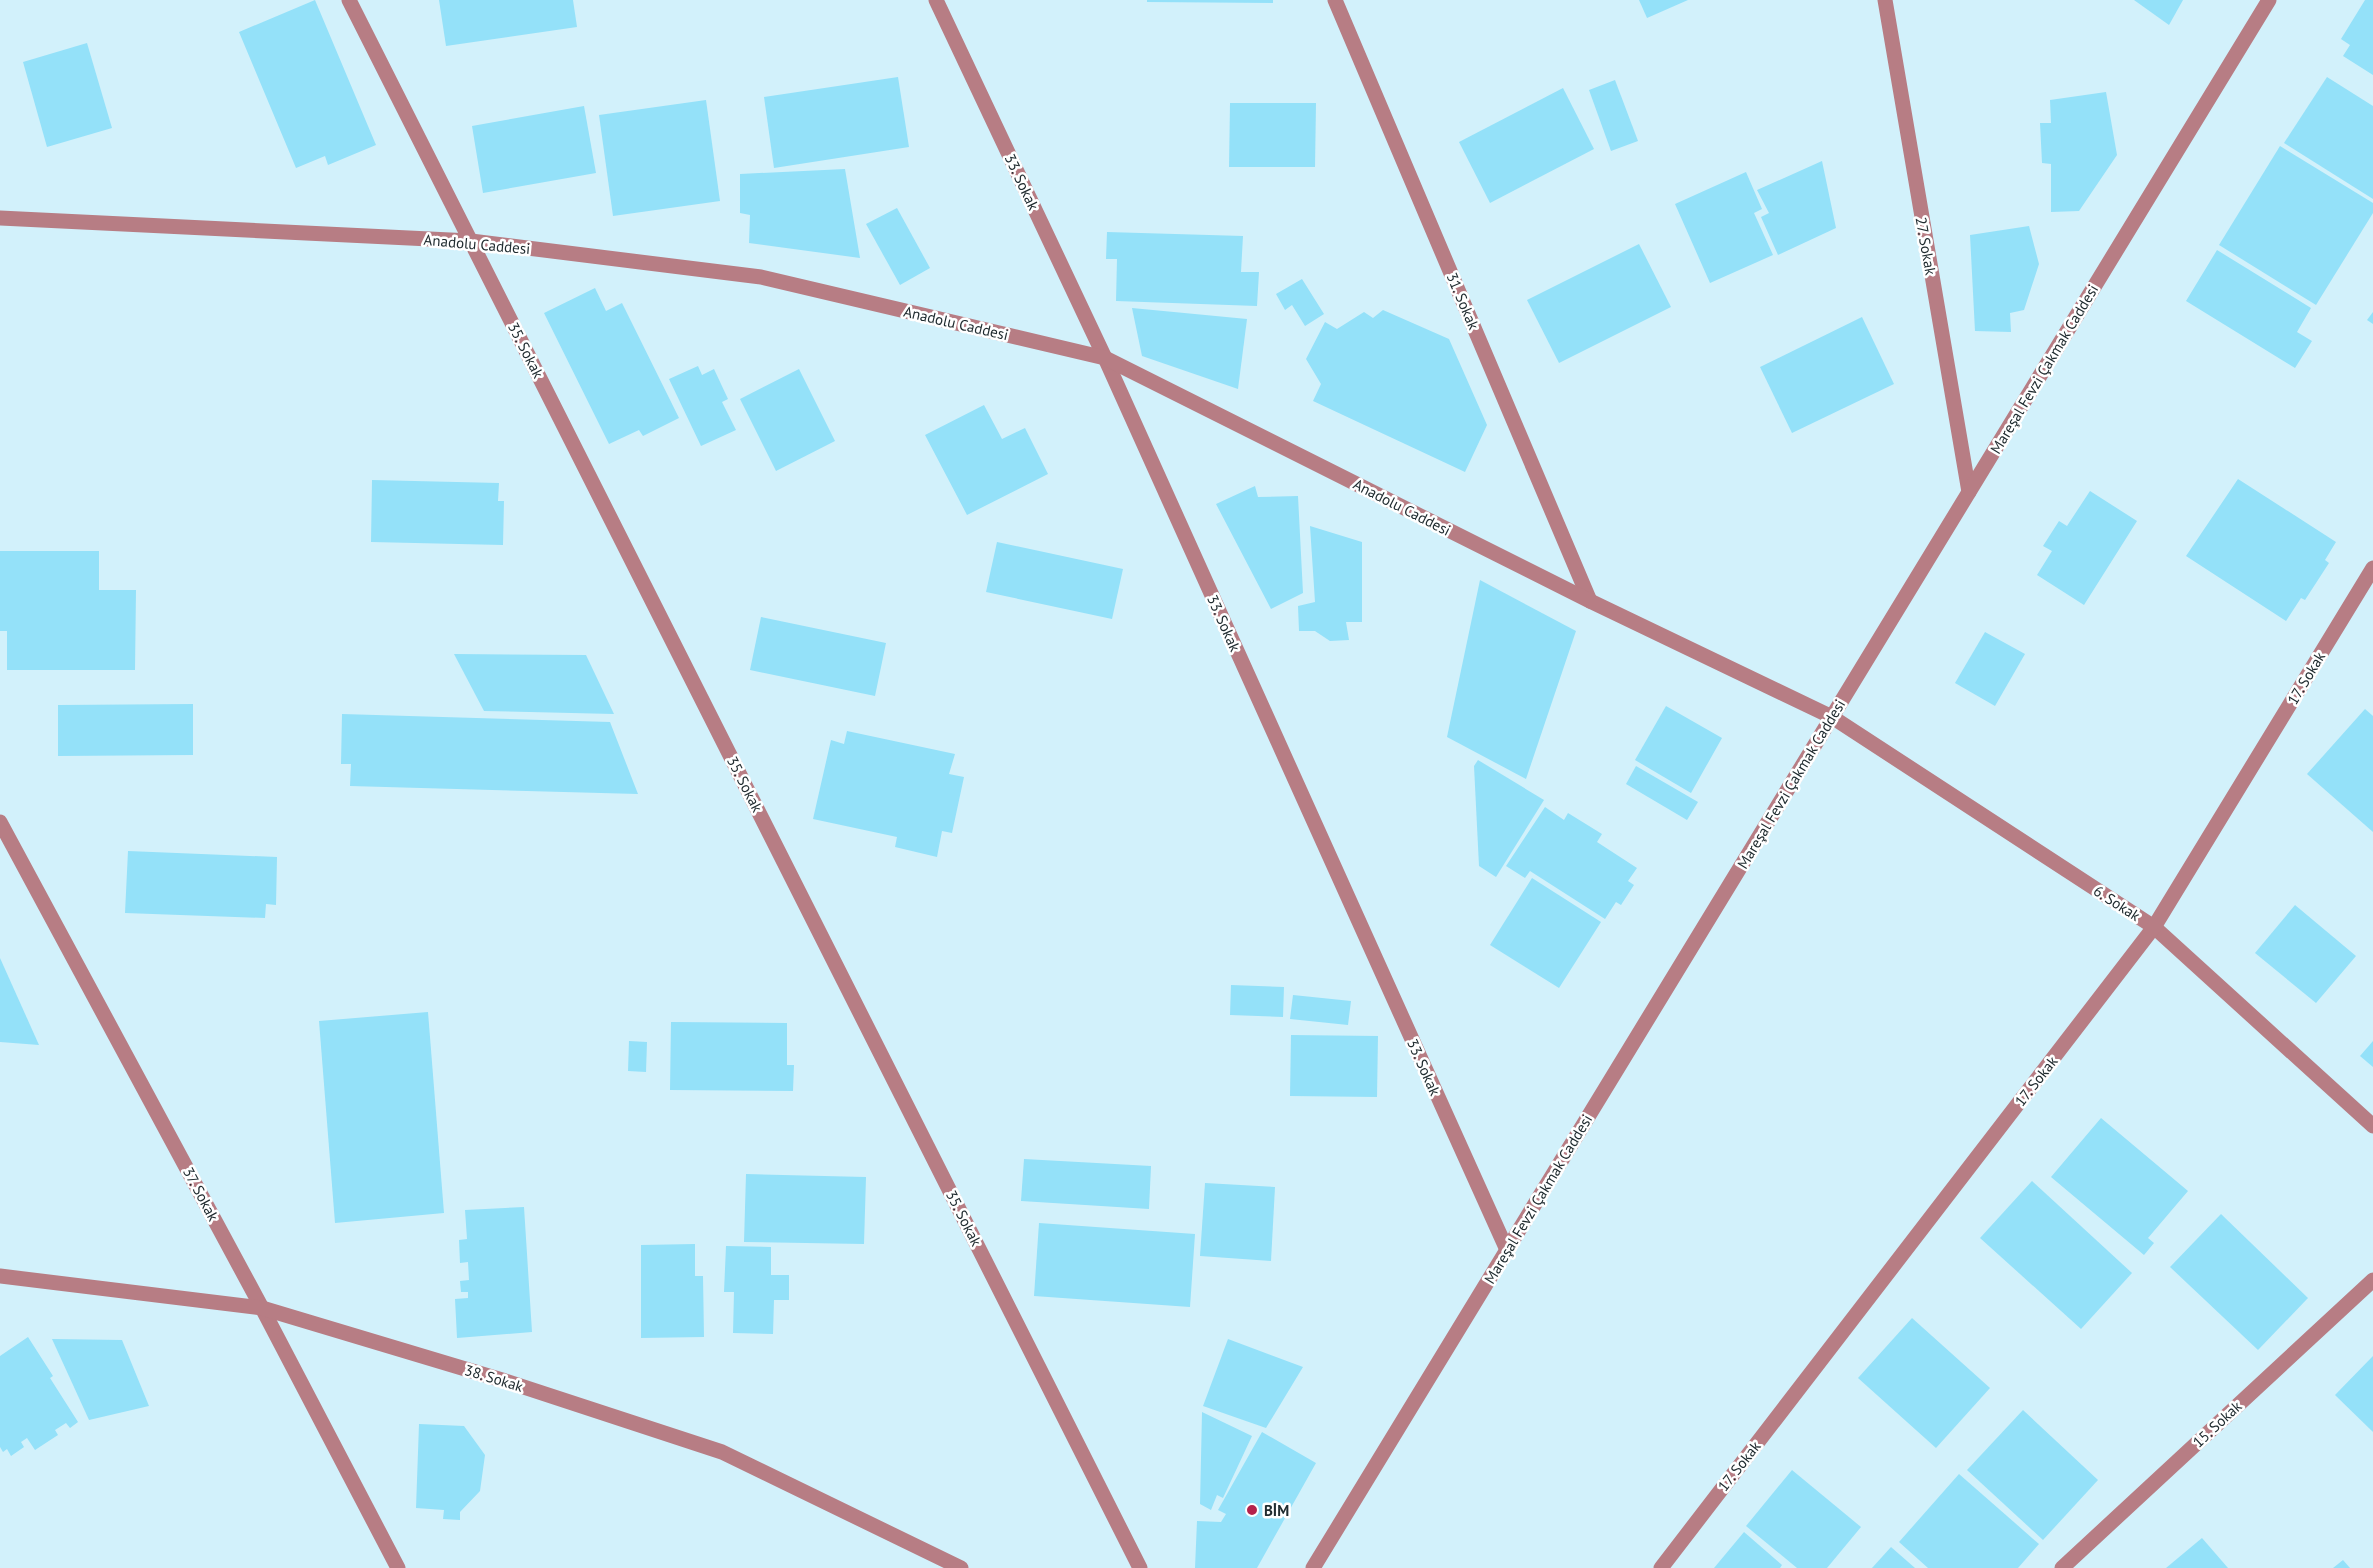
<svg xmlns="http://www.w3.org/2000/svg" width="2373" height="1568" font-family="'PT Sans',sans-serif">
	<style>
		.building { fill: #94e1f9 }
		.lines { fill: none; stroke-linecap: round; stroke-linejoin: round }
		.minor { stroke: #b77d84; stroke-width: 15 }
		.poi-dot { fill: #b4224c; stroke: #fff; stroke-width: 2 }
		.labels { text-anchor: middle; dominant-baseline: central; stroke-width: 5; stroke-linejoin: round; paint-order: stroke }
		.street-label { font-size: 15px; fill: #202c30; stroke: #fff }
		.poi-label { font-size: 15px; font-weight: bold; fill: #202c30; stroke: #fff; text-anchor: start }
	</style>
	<rect width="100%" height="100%" fill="#d2f1fb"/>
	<g class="building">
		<polygon points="315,0 376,145 328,165 325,156 296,168 239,32"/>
		<polygon points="439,0 573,0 577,27 446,46"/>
		<polygon points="1147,0 1273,0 1273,3 1147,2"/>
		<polygon points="1639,0 1688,0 1647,18"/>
		<polygon points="2134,0 2183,0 2169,25"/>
		<polygon points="2365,0 2373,0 2373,75 2343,56 2350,45 2341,39"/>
		<polygon points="87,43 112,128 47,147 23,62"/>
		<polygon points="898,77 909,147 774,168 764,97"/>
		<polygon points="2327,77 2373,106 2373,199 2284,143"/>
		<polygon points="1615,80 1638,141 1611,151 1589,90"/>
		<polygon points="1563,88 1594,149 1490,203 1459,142"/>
		<polygon points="2106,92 2117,155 2079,211 2051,212 2051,164 2042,163 2040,123 2051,123 2050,100"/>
		<polygon points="706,100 720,201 613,216 599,115"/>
		<polygon points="1230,103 1316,103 1315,167 1229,167"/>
		<polygon points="584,106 596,173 483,193 472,126"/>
		<polygon points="2280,146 2373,203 2373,213 2316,305 2219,245"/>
		<polygon points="1822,161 1836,228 1778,255 1761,217 1769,213 1757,190"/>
		<polygon points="845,169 860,258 749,243 750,215 740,213 740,174"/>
		<polygon points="1746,172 1762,209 1754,213 1773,255 1710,283 1675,204"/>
		<polygon points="897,208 930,268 900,285 866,224"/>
		<polygon points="2029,226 2039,264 2024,310 2010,313 2011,332 1975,331 1970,235"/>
		<polygon points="1107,232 1243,236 1241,272 1259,272 1257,306 1116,301 1117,259 1106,259"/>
		<polygon points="1639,244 1671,307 1559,363 1527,300"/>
		<polygon points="2217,250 2311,308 2297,332 2312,341 2295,368 2186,301"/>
		<polygon points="1302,279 1324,314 1305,326 1292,305 1285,310 1276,294"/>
		<polygon points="595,288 606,311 622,303 679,418 643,436 639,430 609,444 544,313"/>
		<polygon points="1132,308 1247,319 1238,389 1142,356"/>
		<polygon points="1383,310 1449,339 1487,425 1465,472 1313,401 1321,384 1306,359 1325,322 1337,329 1364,312 1373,318"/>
		<polygon points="2373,312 2373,324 2367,320"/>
		<polygon points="1862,317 1894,384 1792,433 1760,367"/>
		<polygon points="698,366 702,375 714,369 728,399 722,402 736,430 701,446 669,379"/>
		<polygon points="799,369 835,441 776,471 740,399"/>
		<polygon points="984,405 1002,439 1025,428 1048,474 967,515 925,435"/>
		<polygon points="2238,479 2336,542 2325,560 2329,563 2305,600 2301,598 2286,621 2186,556"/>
		<polygon points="372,480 499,483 498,501 504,501 503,545 371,542"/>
		<polygon points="1255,486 1258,497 1298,496 1303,593 1271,609 1216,504"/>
		<polygon points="2090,491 2137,521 2084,605 2037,575 2052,551 2043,546 2059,521 2067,526"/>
		<polygon points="1310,526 1362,542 1362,622 1346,622 1349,640 1330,641 1315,631 1299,631 1298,606 1315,602"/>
		<polygon points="997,542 1123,569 1112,619 986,592"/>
		<polygon points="0,551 99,551 99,590 136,590 135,670 7,670 7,631 0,631"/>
		<polygon points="1480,580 1576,631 1526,779 1447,737"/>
		<polygon points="761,617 886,643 875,696 750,670"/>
		<polygon points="1985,632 2025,654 1995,706 1955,683"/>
		<polygon points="454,654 586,655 614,714 484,711"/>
		<polygon points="193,704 193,755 58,756 58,705"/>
		<polygon points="1666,706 1722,738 1691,793 1635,760"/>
		<polygon points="2365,709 2373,716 2373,832 2307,774"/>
		<polygon points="342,714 610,722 638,794 350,786 351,764 341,764"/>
		<polygon points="847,731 955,754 949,774 964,777 952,833 942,831 937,857 895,847 897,837 813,819 831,740 844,744"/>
		<polygon points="1478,760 1544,800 1496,877 1479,866 1474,766"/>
		<polygon points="1636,766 1698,802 1687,820 1626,784"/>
		<polygon points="1545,807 1564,820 1568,813 1602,834 1597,842 1637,868 1628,881 1634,885 1621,905 1616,902 1605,919 1530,871 1525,878 1506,866"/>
		<polygon points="128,851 277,857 276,905 266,904 265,918 125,913"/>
		<polygon points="1532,878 1601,922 1559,988 1490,945"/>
		<polygon points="2295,905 2356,956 2316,1003 2255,953"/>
		<polygon points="0,958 39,1045 0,1042"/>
		<polygon points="1231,985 1284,987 1283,1017 1230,1015"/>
		<polygon points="1293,995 1351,1001 1348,1025 1290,1019"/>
		<polygon points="428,1012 444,1213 335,1223 319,1021"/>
		<polygon points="671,1022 787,1023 787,1065 794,1065 793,1091 670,1090"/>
		<polygon points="1291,1035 1378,1036 1377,1097 1290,1096"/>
		<polygon points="629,1041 647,1042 646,1072 628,1071"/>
		<polygon points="2373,1041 2373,1067 2360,1056"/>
		<polygon points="2101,1118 2188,1191 2148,1238 2154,1243 2144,1255 2051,1177"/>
		<polygon points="1024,1159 1151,1166 1149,1209 1021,1201"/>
		<polygon points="746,1174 866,1177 864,1244 744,1242"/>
		<polygon points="2032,1181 2132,1273 2081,1329 1980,1238"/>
		<polygon points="1205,1183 1275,1187 1271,1261 1200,1256"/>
		<polygon points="524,1207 532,1332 457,1338 455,1299 468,1298 468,1292 461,1292 460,1281 469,1280 468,1262 460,1263 459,1240 467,1239 465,1210"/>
		<polygon points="2221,1214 2308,1298 2258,1350 2170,1267"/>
		<polygon points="1039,1223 1195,1234 1190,1307 1034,1296"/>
		<polygon points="695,1244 695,1276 703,1276 704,1337 641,1338 641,1245"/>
		<polygon points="726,1246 771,1247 771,1275 789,1275 789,1300 774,1300 773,1334 733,1333 734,1292 724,1292"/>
		<polygon points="1912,1318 1990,1388 1936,1448 1858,1378"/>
		<polygon points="28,1337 53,1376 50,1378 78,1422 70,1428 66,1423 55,1430 58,1435 35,1450 27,1438 21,1442 24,1447 11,1456 7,1449 3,1452 0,1447 0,1356"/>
		<polygon points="52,1339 122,1340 149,1406 89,1420"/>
		<polygon points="1228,1339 1303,1367 1266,1428 1203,1406"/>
		<polygon points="2373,1356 2373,1432 2335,1395"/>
		<polygon points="2023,1410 2098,1480 2043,1540 1967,1470"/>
		<polygon points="1202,1412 1252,1436 1223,1498 1217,1495 1211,1510 1200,1504"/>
		<polygon points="419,1424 464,1426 485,1455 480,1491 460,1512 460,1520 443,1519 444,1510 416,1508"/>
		<polygon points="1262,1432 1316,1463 1257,1568 1195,1568 1197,1521 1221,1522 1226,1514 1218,1510"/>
		<polygon points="1792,1470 1861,1527 1827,1568 1797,1568 1746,1526"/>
		<polygon points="1959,1474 2039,1544 2018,1568 1928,1568 1899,1542"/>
		<polygon points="1744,1532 1782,1565 1780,1568 1714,1568"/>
		<polygon points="2202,1538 2228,1568 2166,1568"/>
		<polygon points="1891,1547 1915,1568 1872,1568"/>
		<polygon points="2343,1560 2350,1568 2333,1568"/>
	</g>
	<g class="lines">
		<g class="minor">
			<polyline points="349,0 1140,1568"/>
			<polyline points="936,0 1105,358 1507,1250"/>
			<polyline points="1335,0 1590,601"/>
			<polyline points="1885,0 1969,492"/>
			<polyline points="0,218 471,241 761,277 1105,358 1590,601 1832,717 2154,927 2373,1126"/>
			<polyline points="0,822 262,1308 398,1568"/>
			<polyline points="0,1276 262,1308 502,1380 722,1452 961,1568"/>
			<polyline points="1313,1568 2269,0"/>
			<polyline points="1661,1568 2154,927 2373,568"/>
			<polyline points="2062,1568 2373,1280"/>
		</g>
	</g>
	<circle class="poi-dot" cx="1252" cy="1510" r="6"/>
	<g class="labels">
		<g class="street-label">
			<text transform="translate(1022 182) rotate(65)">33. Sokak</text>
			<text transform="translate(477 244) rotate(5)">Anadolu Caddesi</text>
			<text transform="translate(1926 246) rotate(80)">27. Sokak</text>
			<text transform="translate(1463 301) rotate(67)">31. Sokak</text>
			<text transform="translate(956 323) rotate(13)">Anadolu Caddesi</text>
			<text transform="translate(526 350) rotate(63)">35. Sokak</text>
			<text transform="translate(2044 369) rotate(-59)">Mareşal Fevzi Çakmak Caddesi</text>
			<text transform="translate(1402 507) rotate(27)">Anadolu Caddesi</text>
			<text transform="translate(1224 623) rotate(66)">33. Sokak</text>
			<text transform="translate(2306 678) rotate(-59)">17. Sokak</text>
			<text transform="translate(745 784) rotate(63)">35. Sokak</text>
			<text transform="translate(1791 784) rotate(-59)">Mareşal Fevzi Çakmak Caddesi</text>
			<text transform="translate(2117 903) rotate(33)">6. Sokak</text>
			<text transform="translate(1424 1067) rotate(66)">33. Sokak</text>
			<text transform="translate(2036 1081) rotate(-52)">17. Sokak</text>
			<text transform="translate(201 1194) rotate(62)">37. Sokak</text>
			<text transform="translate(1538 1199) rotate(-59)">Mareşal Fevzi Çakmak Caddesi</text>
			<text transform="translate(964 1218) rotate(63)">35. Sokak</text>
			<text transform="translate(494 1378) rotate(17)">38. Sokak</text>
			<text transform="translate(2217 1424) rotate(-43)">15. Sokak</text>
			<text transform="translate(1739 1466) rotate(-52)">17. Sokak</text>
		</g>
		<g class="poi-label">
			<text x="1264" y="1510">BİM</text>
		</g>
	</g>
</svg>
